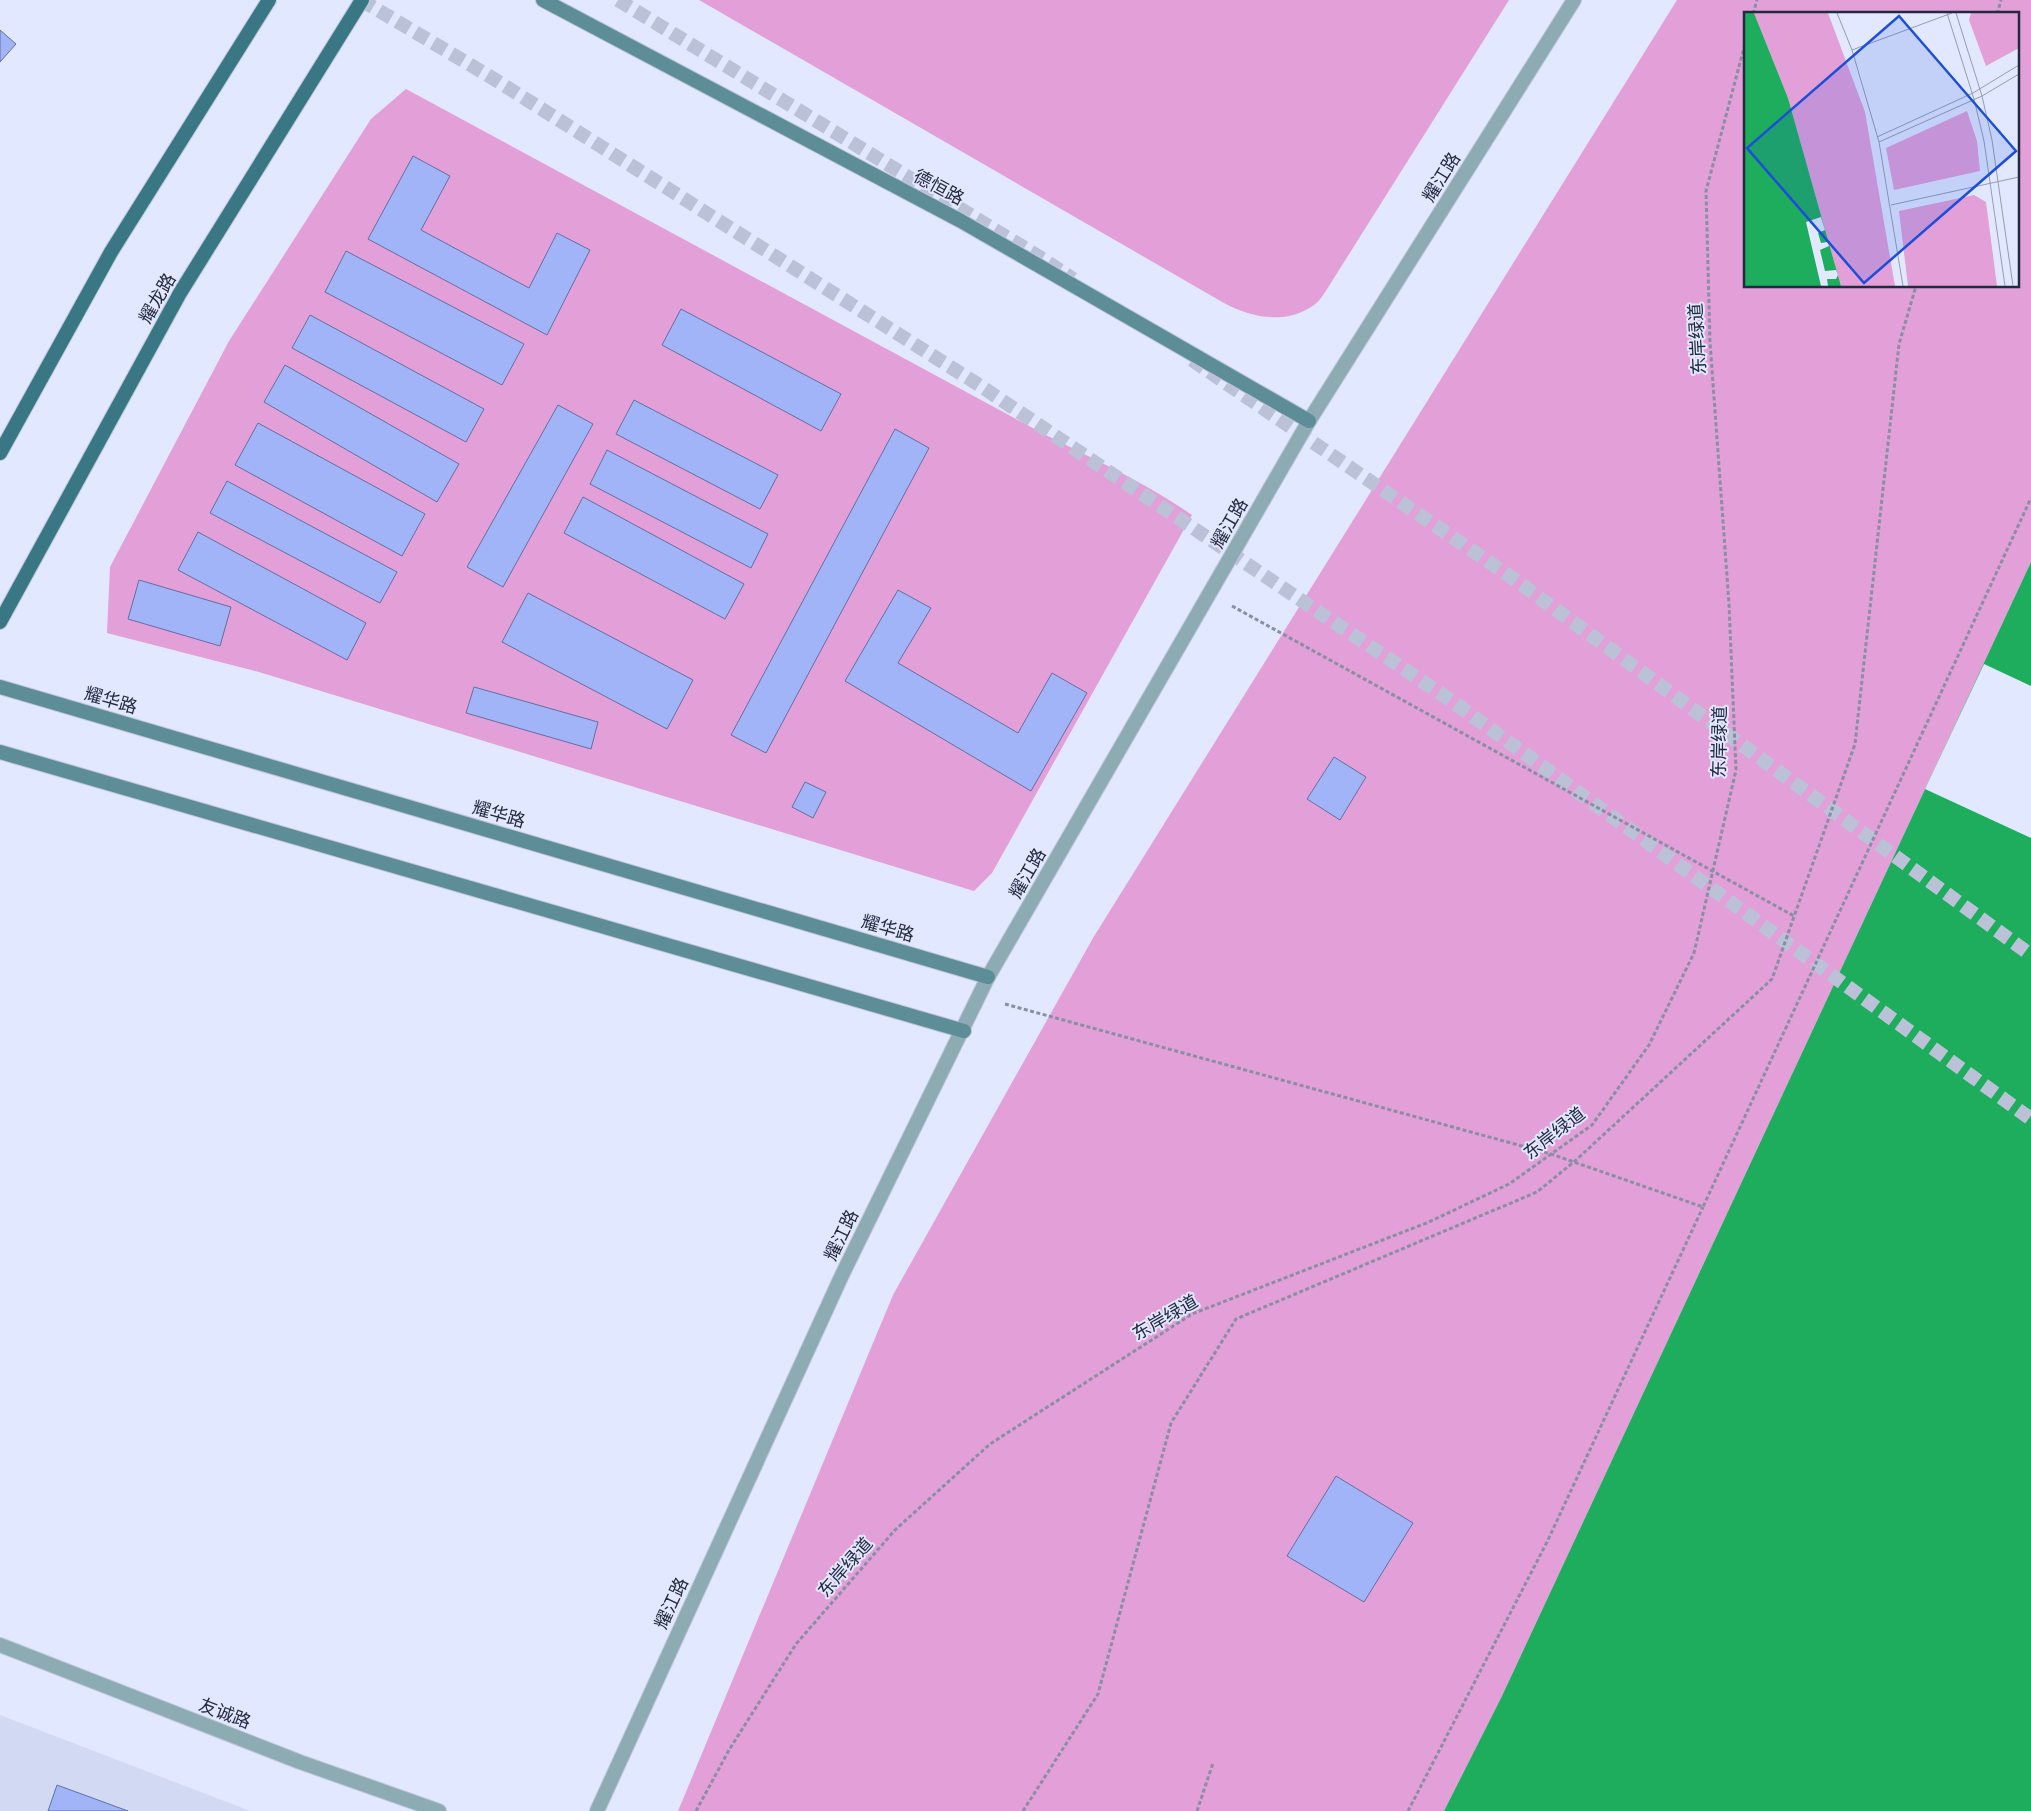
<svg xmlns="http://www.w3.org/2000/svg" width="2031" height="1811" font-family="Merriweather,'Noto Sans SC',serif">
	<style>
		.built { fill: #d2daf3 }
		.green { fill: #e39fd8; fill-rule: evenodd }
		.water { fill: #1ead5c }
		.pier { fill: #e1e8ff }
		.building { fill: #a1b4f7; stroke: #626fa0 }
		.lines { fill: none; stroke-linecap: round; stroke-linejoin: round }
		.secondary-tunnel { stroke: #bbc2d8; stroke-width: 14; stroke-dasharray: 14 7; stroke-linecap: butt }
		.minor-casing { stroke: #bfc6dc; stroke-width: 16 }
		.secondary-casing { stroke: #bfc6dc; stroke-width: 16 }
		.primary-casing { stroke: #bfc6dc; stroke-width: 16 }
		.path { stroke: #888fa5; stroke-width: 3; stroke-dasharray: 4 2.5; stroke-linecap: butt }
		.minor { stroke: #8cabb2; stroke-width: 14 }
		.secondary { stroke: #5d8d97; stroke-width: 14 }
		.primary { stroke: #387783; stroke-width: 14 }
		.labels { text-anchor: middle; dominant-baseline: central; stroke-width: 4; stroke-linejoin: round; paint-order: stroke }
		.street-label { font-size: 18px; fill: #23293e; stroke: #e1e8ff }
		.inset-road { fill: none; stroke: #959cb2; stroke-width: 1 }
		.view { fill: #1d4ed8; fill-opacity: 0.15; stroke: #1d4ed8; stroke-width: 2.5 }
		.inset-edge { fill: none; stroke: #23293e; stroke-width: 2.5 }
	</style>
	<rect width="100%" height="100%" fill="#e1e8ff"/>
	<polygon class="built" points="0,1715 240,1807 250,1811 0,1811"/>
	<g class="green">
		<path d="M699 0H1509L1329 286C1325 292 1320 301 1314 305 1286 325 1252 318 1224 303Z"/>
		<path d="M1677 0H2031V562L1501 1698 1444 1811H678L893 1295 1093 938ZM1745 14H2017V286H1745Z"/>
		<path d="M406 89 1040 432C1091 458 1145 482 1192 515L992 873 974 891 259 672 107 633 110 567 229 341 371 119Z"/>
	</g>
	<polygon class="water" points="2031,562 2031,1811 1444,1811 1501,1698"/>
	<polygon class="pier" points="1984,664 2031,686 2031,838 1925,789"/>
	<g class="building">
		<polygon points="0,30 16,44 0,62"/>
		<polygon points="413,156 450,176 421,230 529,288 557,233 590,250 547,335 368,239"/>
		<polygon points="346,251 524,344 502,385 325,292"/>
		<polygon points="681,309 841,394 821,431 662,345"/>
		<polygon points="310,315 484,409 466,442 292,348"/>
		<polygon points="285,365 459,464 437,502 264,402"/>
		<polygon points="634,400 778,475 760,509 616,434"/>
		<polygon points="558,405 593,424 503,587 467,567"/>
		<polygon points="258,423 425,514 402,556 235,465"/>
		<polygon points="895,429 929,448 766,753 731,735"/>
		<polygon points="607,450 768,534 751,568 590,484"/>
		<polygon points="227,481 397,572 380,603 210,513"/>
		<polygon points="583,497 744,584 725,619 564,533"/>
		<polygon points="198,532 366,623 347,660 178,570"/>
		<polygon points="139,580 231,607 220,646 128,619"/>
		<polygon points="898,590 931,608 898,663 1018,733 1052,673 1087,693 1031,791 845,681"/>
		<polygon points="528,593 693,680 667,729 502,642"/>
		<polygon points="474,687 598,722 591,749 466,713"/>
		<polygon points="1334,757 1366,777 1340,820 1307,799"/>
		<polygon points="805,782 826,792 813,818 792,807"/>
		<polygon points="1336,1476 1413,1523 1364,1602 1287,1556"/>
		<polygon points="57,1785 128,1811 48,1811"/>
	</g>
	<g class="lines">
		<g class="secondary-tunnel">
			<polyline points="361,0 494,79 979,385 1449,699 2031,1119"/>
			<polyline points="618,0 1046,261 1073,279"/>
			<polyline points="1192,360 1511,577 2031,955"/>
		</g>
		<g class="minor-casing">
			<g id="minor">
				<polyline points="0,1645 300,1762 439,1811"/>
				<polyline points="597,1811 842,1275 988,977 1309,421 1574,0"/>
			</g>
		</g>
		<g class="secondary-casing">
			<g id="secondary">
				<polyline points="543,0 961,221 1309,421"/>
				<polyline points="0,687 988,977"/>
				<polyline points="0,752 964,1031"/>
			</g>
		</g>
		<g class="primary-casing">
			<g id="primary">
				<polyline points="0,453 111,252 269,0"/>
				<polyline points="0,622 180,293 362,0"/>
			</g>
		</g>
		<g class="path">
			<polyline points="1753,14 1757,0"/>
			<polyline points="1997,14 2001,0"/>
			<polyline points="1232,606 1794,916"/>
			<polyline points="1005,1004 1551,1154 1703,1207 2031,498"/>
			<polyline points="696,1811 729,1750 796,1644 895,1530 990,1444 1192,1314 1429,1222 1509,1184 1592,1125 1649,1045 1694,953 1736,770 1729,604 1710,342 1706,191 1745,44"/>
			<polyline points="1023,1811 1098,1694 1171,1423 1236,1319 1537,1192 1575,1161 1772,979 1855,744 1899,344 1916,286"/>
			<polyline points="1197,1811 1213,1763"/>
			<polyline points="1408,1811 1547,1542 1703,1207"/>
		</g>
		<use href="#minor" class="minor"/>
		<use href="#secondary" class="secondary"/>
		<use href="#primary" class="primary"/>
	</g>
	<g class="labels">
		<g class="street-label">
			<text transform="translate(1441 177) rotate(-58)">耀江路</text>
			<text transform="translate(939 187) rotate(28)">德恒路</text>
			<text transform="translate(157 298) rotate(-60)">耀龙路</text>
			<text transform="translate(1697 339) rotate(-93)">东岸绿道</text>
			<text transform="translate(1229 523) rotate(-60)">耀江路</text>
			<text transform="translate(111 700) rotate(16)">耀华路</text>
			<text transform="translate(1719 742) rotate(-89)">东岸绿道</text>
			<text transform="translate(499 814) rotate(16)">耀华路</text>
			<text transform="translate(1027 873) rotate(-60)">耀江路</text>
			<text transform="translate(888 928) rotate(16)">耀华路</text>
			<text transform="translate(1554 1133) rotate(-38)">东岸绿道</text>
			<text transform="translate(841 1235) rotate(-64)">耀江路</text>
			<text transform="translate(1165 1317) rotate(-30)">东岸绿道</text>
			<text transform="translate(845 1567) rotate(-49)">东岸绿道</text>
			<text transform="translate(671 1603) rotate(-65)">耀江路</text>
			<text transform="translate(225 1713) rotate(21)">友诚路</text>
		</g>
	</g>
	<g transform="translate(1744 12)">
		<rect width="275" height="275" fill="#e1e8ff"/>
		<path d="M10 1H84L121 100 151 274H97L44 86ZM227 1H275V36L242 54 225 8ZM223 99 233 129 236 159 150 178 142 136ZM230 183 242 190 253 274H164L155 199Z" fill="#e39fd8"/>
		<path d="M0 1H10L44 86 97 274H0Z" fill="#1ead5c"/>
		<path d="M77 205 81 218 74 221 77 231 84 230 85 234 76 238 81 259 92 258 94 263 92 267H83L84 274H77L62 210Z" fill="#e1e8ff"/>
		<path class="inset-road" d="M93 1 108 38 135 130 159 274M203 1 230 87 240 129 261 274M212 1 238 84 248 128 269 274M108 38 208 1M133 125 229 81 275 53M135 130 238 84 275 62M147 193 275 165"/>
		<path class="view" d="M155 4 272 139 120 271 3 136Z"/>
		<rect width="275" height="275" class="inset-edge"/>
	</g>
</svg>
